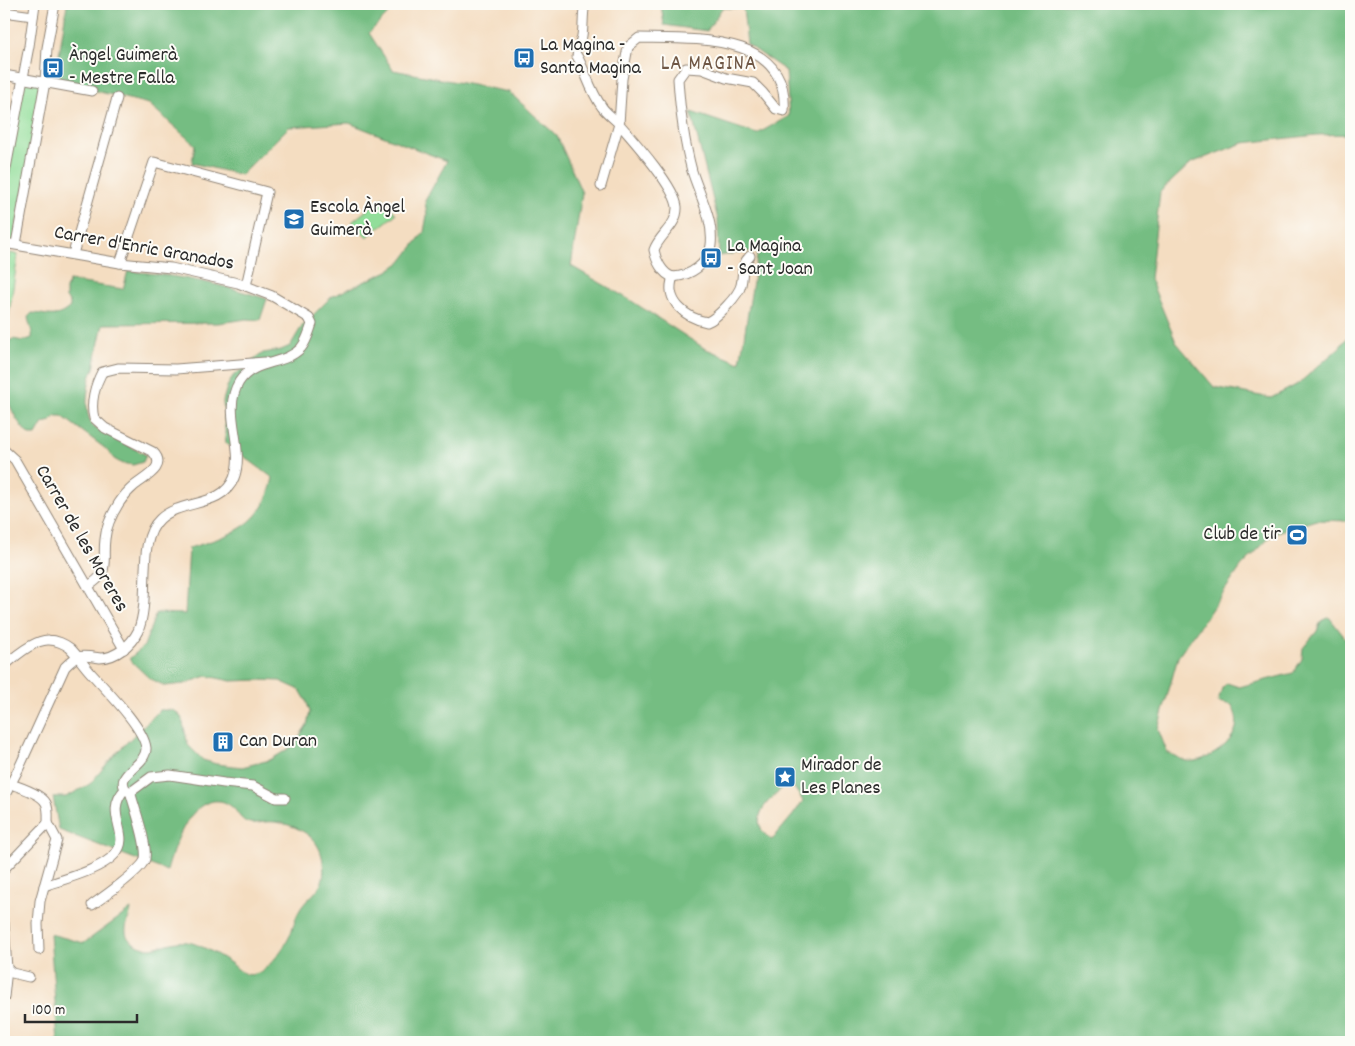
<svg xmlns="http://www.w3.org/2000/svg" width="1355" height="1046" font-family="Dekko,sans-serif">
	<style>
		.green { fill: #92de9a; stroke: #5e8462 }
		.forest { fill: #75bd82; stroke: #507456; fill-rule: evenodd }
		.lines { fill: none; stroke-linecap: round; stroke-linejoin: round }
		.minor-casing { stroke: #908476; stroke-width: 11 }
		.minor { stroke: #fff; stroke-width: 9 }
		.labels { text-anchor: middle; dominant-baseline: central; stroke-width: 4; stroke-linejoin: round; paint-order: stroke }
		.poi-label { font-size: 20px; fill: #2b2b2b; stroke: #fdfcf7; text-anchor: start }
		.street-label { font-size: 20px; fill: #2b2b2b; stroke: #fdfcf7 }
		.neighbourhood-label { font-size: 21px; letter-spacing: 1px; fill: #6f5745; stroke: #fdfcf7 }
	</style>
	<rect width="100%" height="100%" fill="#fdfcf7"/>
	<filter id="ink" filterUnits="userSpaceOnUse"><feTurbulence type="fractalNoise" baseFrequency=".02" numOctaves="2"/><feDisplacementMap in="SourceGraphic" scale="10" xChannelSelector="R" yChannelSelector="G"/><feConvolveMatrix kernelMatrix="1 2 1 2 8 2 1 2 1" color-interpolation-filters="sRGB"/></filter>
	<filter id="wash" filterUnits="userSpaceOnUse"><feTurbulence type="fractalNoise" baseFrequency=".0096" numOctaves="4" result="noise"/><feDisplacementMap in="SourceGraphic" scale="20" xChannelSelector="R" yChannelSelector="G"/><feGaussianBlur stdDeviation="1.12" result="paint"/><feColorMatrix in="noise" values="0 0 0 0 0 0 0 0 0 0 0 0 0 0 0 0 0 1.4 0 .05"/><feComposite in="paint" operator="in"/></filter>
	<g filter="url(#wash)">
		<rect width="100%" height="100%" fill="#f4ddc1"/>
		<g class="green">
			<polygon points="22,78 45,82 13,242 4,241 4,185"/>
			<polygon points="383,197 396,214 367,237 352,222"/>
			<polygon points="10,253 18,255 4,347 4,281"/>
		</g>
		<g class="forest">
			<path d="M67 4H398L369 33 393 70 509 92 557 136 582 193 571 266 630 300 704 348 740 363 758 250 719 256 718 220 691 112 757 134 789 116 786 71 747 44 743 8H722L707 31 664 25 661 4H1351V134L1317 135 1243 143 1191 163 1160 192 1150 279 1176 342 1214 387 1271 398 1298 384 1340 347 1351 332V521L1316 520 1274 533 1241 567 1178 657 1158 729 1167 752C1173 755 1180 759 1186 761 1204 764 1231 746 1236 728 1238 720 1235 712 1232 705L1218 702 1222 688 1227 683 1239 687 1293 673 1302 659 1303 648 1317 631 1321 621 1329 617 1346 639 1351 641V1042H58L50 934 84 943 131 909C130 920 120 932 131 941 153 959 168 936 192 943 203 946 222 957 232 964 236 967 239 971 244 973 247 975 251 975 255 974 268 971 286 946 291 933 294 924 296 915 301 908 307 898 321 891 323 878 325 870 323 856 319 848 312 833 292 824 275 822 257 820 248 831 236 811 232 806 226 802 220 801 189 797 173 849 167 871L59 830 53 797H66L90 784 116 753 160 710H172L178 713 182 719 188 745 203 760 216 764 242 767 270 760 293 746 307 725 310 712 306 700 300 690 280 681 259 680 231 681 207 676 184 684 165 686 149 678 129 659 144 646 156 613 185 614 189 548C231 535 263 527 273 478L226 443 223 401 227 387 233 376 263 353 281 350 290 346 302 326 331 297 388 271 401 262 424 232 427 215 425 201 447 161 349 123 289 127 241 175 192 163 195 145 149 104 55 81ZM787 782 793 786 803 801 793 815 772 840C752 827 758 810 773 797 779 793 782 786 787 782Z"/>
			<path d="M128 271C176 275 221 284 267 299L260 320 247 319 218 323 103 324C100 337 97 350 95 363 95 369 91 373 90 378 87 394 83 415 95 428L146 455 143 462 133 465 121 463 114 459 106 449 62 416H55L51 421 43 423 36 435H29C12 417 2 392 4 368 4 359 9 350 9 341L13 339 23 341 32 338C33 331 29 325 28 317L32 313C48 314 56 320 70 307V302L66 298V289L69 281 123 289Z"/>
		</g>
	</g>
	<g filter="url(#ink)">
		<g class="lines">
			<g class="minor-casing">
				<g id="minor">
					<polyline points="4,12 33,16"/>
					<path d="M576 50C585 39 582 23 584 9"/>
					<path d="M577 56C586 72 590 91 602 107 607 114 615 119 621 126 635 142 675 187 677 207 678 225 659 235 654 250 656 260 662 274 673 277"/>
					<polyline points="4,75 92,91"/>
					<polyline points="4,179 29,46 35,4"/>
					<path d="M601 186 619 124 622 79 628 47 639 38C693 39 790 33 784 111L776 109 763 93 753 83 726 78 702 69 686 68 678 79C680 110 684 141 692 171 699 194 714 220 711 245 709 264 690 276 673 277"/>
					<path d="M4 243 120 263 171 268 238 283 272 296 299 312 309 318 312 324C309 332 307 341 301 348 284 366 254 359 239 382 221 412 246 447 234 478 222 508 181 499 160 519 135 542 152 598 138 631 131 645 116 658 100 658 93 657 84 655 77 657 73 659 69 663 65 667L19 768 4 797"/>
					<polyline points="16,244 45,82 47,48 55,4"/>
					<polyline points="73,254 117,98"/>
					<polyline points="120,263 154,162 267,192 246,286"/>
					<path d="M673 277C664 301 686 318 707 322 716 319 739 295 741 285 744 273 740 266 750 256"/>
					<polyline points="4,450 15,460 124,649"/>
					<path d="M88 586C111 573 102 562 105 539 106 527 112 514 119 503 123 497 128 491 134 486 145 477 168 467 153 452L105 428 94 418C90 403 95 385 102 372L118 368 176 369 265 362"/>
					<path d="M4 666C14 657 35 639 49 640 56 640 65 644 70 648 77 655 83 664 90 672 104 688 144 727 146 748 147 766 112 774 127 791H132L151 777 170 775 224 783 253 786 276 798H285"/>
					<path d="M4 782C14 785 41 793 46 803 49 809 48 817 48 823"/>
					<polyline points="4,869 48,823 57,840 40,901 38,924 39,950"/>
					<path d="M44 886C64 879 101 870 115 854 133 834 102 814 125 789"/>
					<path d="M92 905C102 898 143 869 145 859 148 844 134 807 130 791"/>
					<polyline points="4,923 7,969 4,997"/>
					<polyline points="5,967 12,973 29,977"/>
				</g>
			</g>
			<use href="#minor" class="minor"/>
		</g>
	</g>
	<defs>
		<g id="bus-square" transform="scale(1.125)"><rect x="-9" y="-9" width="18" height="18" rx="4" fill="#1f6fb2" stroke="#fdfcf7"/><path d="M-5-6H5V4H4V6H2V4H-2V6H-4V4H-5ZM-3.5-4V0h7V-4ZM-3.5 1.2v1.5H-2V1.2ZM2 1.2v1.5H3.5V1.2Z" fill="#fff"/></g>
		<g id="school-square" transform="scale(1.125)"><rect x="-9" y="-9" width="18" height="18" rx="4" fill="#1f6fb2" stroke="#fdfcf7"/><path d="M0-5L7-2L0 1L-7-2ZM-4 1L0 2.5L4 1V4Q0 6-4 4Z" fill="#fff"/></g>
		<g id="stadium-square" transform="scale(1.125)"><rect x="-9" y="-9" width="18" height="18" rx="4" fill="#1f6fb2" stroke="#fdfcf7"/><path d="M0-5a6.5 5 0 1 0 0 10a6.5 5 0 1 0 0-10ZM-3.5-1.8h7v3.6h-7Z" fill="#fff"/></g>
		<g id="building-square" transform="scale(1.125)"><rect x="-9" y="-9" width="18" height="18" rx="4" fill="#1f6fb2" stroke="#fdfcf7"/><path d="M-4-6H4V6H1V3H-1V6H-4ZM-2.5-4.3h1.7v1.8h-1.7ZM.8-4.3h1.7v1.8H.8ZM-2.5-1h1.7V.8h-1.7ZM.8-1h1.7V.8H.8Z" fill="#fff"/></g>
		<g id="sight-square" transform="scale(1.125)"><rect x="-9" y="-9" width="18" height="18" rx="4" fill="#1f6fb2" stroke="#fdfcf7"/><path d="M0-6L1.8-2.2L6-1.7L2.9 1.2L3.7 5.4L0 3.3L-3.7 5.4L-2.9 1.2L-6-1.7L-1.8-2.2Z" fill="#fff"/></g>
	</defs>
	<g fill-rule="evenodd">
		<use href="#bus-square" x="524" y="58"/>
		<use href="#bus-square" x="53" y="68"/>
		<use href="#school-square" x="294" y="219"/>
		<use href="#bus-square" x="711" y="258"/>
		<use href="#stadium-square" x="1297" y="535"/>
		<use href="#building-square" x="223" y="742"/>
		<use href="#sight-square" x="785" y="777"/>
	</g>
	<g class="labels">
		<g class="poi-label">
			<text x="540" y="46">La Magina -<tspan x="540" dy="23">Santa Magina</tspan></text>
			<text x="69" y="56">Àngel Guimerà<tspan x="69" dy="23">- Mestre Falla</tspan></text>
			<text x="310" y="208">Escola Àngel<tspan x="310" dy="23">Guimerà</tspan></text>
			<text x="727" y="247">La Magina<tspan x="727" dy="23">- Sant Joan</tspan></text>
			<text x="1281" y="535" text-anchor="end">Club de tir</text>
			<text x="239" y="742">Can Duran</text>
			<text x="801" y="766">Mirador de<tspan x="801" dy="23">Les Planes</tspan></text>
		</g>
		<g class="street-label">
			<text transform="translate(144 249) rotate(10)">Carrer d'Enric Granados</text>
			<text transform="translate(81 539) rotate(60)">Carrer de les Moreres</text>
		</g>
		<g class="neighbourhood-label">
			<text x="709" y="65">LA MAGINA</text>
		</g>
	</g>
	<rect width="1355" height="1046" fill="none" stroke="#fdfcf7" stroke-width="20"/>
	<path d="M25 1014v8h112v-8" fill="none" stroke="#2b2b2b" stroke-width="2.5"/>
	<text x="32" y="1014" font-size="15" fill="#2b2b2b" stroke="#fdfcf7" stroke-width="4" paint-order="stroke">100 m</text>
</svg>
